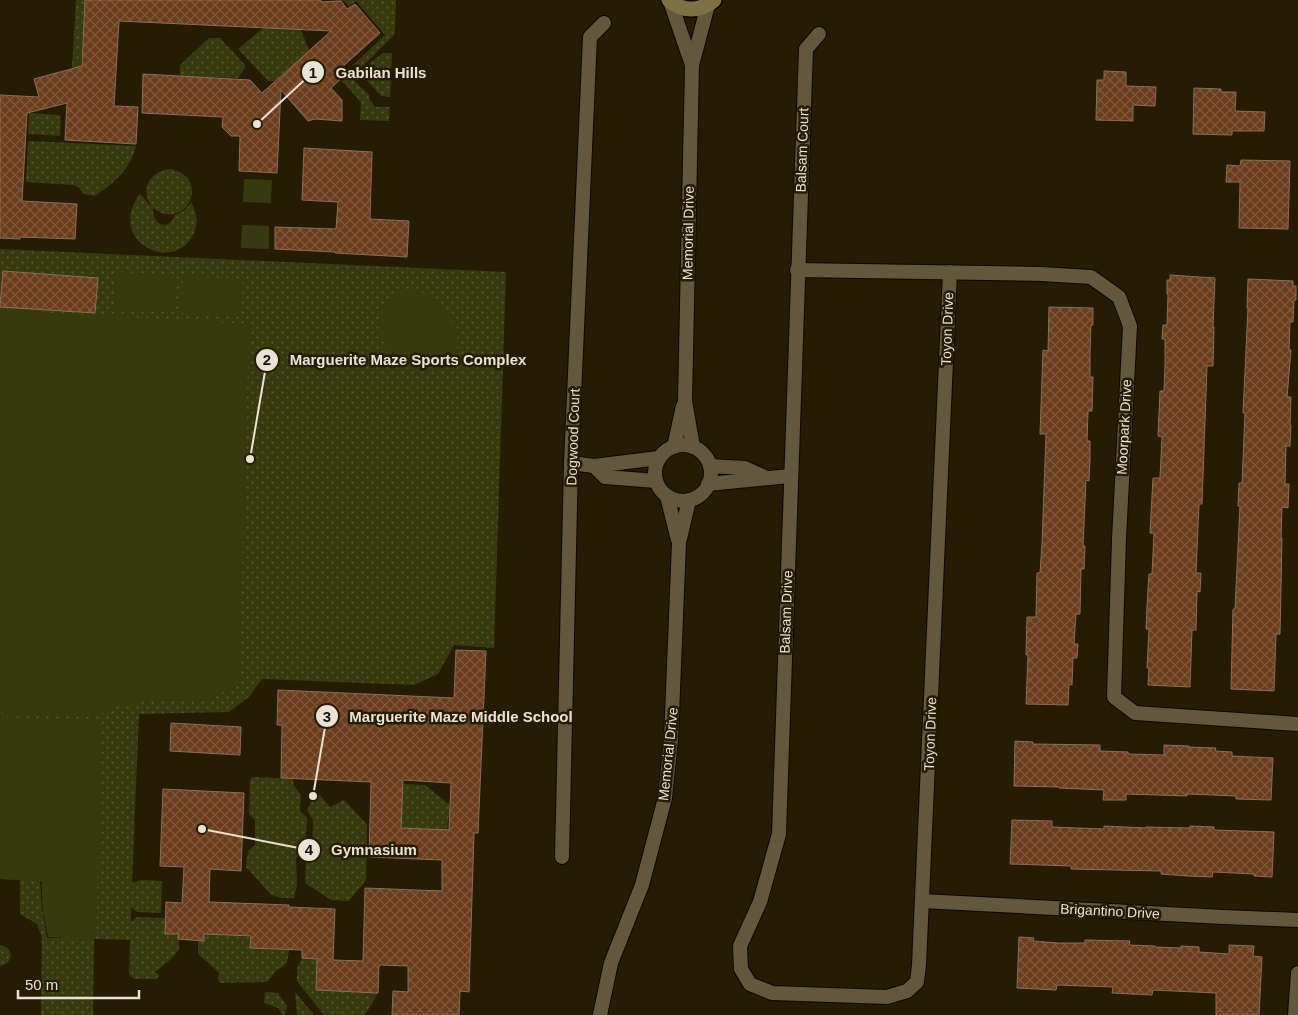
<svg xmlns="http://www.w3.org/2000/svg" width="1298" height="1015" font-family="Arial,sans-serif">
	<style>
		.green { fill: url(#green-dots); fill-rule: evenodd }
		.pitch { fill: #373a0f }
		.building { fill: url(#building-cross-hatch); stroke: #896e5d; fill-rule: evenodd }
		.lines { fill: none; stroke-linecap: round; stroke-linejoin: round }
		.street-casing { stroke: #0e0600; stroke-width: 16 }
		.secondary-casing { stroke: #0e0600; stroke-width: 18 }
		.street { stroke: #63573c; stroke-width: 14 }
		.secondary { stroke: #807046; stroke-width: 15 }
		.labels { text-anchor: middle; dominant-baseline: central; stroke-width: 5; stroke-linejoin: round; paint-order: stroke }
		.street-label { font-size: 14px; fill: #eae3d4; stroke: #261b03 }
		.leader { fill: none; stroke: #eae3d4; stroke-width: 2 }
		.callout-dot { fill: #eae3d4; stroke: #261b03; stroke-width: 2 }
		.mark-label { font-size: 15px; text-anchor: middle; font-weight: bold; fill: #111 }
		.callout-label { font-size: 15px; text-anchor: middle; font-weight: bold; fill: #eae3d4; stroke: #261b03; stroke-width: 5; stroke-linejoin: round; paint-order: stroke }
	</style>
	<defs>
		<pattern id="green-dots" width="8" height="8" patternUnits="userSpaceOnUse" patternTransform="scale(1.25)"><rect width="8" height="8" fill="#373a0f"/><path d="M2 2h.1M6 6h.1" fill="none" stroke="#545631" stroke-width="1.8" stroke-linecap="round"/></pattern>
		<pattern id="building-cross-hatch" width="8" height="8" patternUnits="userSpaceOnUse" patternTransform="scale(1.25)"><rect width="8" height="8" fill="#6b3d1d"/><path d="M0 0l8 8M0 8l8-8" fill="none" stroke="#80593d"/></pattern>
	</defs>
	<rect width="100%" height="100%" fill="#261b03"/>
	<g class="green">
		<polygon points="76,0 85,0 80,82 75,82 72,66"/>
		<polygon points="326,0 396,0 395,34 359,70 353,65 385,35 356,1 349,6 344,1"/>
		<polygon points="263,28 301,30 309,50 274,81 268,81 238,49"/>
		<polygon points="209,38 220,38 246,66 238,78 180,76 180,65"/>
		<polygon points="383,53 392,53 390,97 381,96 364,77 365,67"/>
		<polygon points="347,74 369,95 369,98 375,107 390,107 389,121 360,120 361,102 341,80"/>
		<polygon points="29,113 61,115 60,136 28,134"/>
		<path d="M28 141 136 146C130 170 114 183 95 196L84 194 78 187 73 185 26 182Z"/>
		<path d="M171 169C212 178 186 233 153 208 152 225 168 232 175 215 183 212 187 209 191 202 197 213 199 224 193 235 173 275 105 240 140 194L152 207C139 189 150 171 171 169Z"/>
		<path d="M0 249 506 272 494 648 454 645 438 674 414 685 262 679 249 697 229 712 139 714 132 883 140 880 162 881 161 913 137 912 131 907V922L137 917 165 918V934H179V950L170 960 155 972 159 975 157 979H134L129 974 130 940 94 939 93 1015H41L42 938 37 924 20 914V880L0 879ZM40 881H42L43 913 62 938H47L42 910Z"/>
		<polygon points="252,777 293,779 294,786 301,795 300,811 307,818 305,850 296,858 297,885 294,898 282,898 271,895 246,867 248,851 255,845 255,820 249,814 250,780"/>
		<polygon points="403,784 425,785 450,805 447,830 401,828"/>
		<polygon points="318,793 330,807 344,800 367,824 366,880 349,901 331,900 305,883 306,861 312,855 313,820 307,810 311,802"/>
		<polygon points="204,934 251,937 251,948 289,950 287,963 275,972 267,982 220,983 218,980 219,973 213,967 198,954 198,941 203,941"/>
		<path d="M0 945C15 948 14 963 0 966Z"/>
		<polygon points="302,958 317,959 316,990 378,993 365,1015 324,1015 297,981 297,968"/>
		<polygon points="265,992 278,993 287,1006 285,1015 283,1015 278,1008 264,1003"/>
		<polygon points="295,992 314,1015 297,1015"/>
	</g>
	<g class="pitch">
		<polygon points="244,179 272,180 271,203 243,202"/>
		<polygon points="242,225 269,226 269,249 241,248"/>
		<polygon points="116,272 177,275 175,312 114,309"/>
		<polygon points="183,276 243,279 241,316 181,313"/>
		<path d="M395 291 429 293 458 329 457 359C450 365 442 369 433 371 399 376 370 339 384 307 387 301 391 296 395 291Z"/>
		<polygon points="0,310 249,324 239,685 205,700 145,701 117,706 95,717 0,713"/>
		<polygon points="0,717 102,721 96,939 48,937 43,913 42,881 0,879"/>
	</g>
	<g class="building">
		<polygon points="85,0 321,0 321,2 341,1 347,9 355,4 380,33 340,69 345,75 331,88 342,100 342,121 315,119 308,121 281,90 277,173 239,171 240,136 231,136 222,127 223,117 142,113 143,74 250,80 262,93 331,31 119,21 114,106 138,107 136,144 65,140 67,103 27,113 22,201 77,204 75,239 20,237 20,239 0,238 0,95 39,97 34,79 82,66"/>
		<polygon points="1104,71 1126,72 1126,86 1156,87 1155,106 1133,105 1133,121 1096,120 1097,80 1104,80"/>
		<polygon points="1194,88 1221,89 1221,92 1236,92 1235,111 1265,112 1264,131 1232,131 1232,135 1193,134"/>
		<polygon points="304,148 372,152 370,219 409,221 407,257 335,253 335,252 275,249 275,227 336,229 338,202 302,200"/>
		<polygon points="1241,160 1290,161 1288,229 1239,228 1240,182 1226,182 1227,165 1240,166"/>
		<polygon points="3,271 98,278 95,313 0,307"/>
		<polygon points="1170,275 1215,278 1213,327 1214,327 1213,366 1207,366 1202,504 1199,504 1196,573 1201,573 1200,592 1197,591 1196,630 1192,630 1190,687 1148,685 1149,668 1147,668 1149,629 1146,629 1147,606 1149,574 1152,574 1154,533 1150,533 1153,478 1160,478 1162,437 1158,436 1160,391 1164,391 1165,365 1165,339 1162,339 1163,325 1167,325 1168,294 1167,294 1167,280 1170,280"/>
		<polygon points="1248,279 1293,281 1293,286 1296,286 1296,300 1294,300 1293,322 1290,322 1289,350 1291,350 1287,397 1291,397 1290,425 1291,425 1290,446 1286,446 1285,484 1289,484 1288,508 1282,507 1281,538 1282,538 1280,634 1276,634 1274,691 1231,689 1233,609 1235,609 1240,506 1238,506 1239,483 1242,483 1245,413 1243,413 1248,308 1247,308"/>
		<polygon points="1049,307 1093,308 1093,325 1091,325 1090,352 1090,377 1093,377 1092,411 1088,411 1087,441 1090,441 1090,459 1089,481 1086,480 1083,546 1085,546 1084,569 1081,569 1080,614 1076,614 1074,644 1078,644 1077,658 1073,658 1072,685 1069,684 1068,705 1026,704 1028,655 1026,655 1027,617 1036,617 1037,573 1040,573 1042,544 1046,434 1040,434 1043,350 1048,351"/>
		<path d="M456 650 486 651 478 833H474L469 992 460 991 459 1015H392L393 991 408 992V966L379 965 378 993 316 990 317 959 302 958V950L250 948 251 936 204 934V941L178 939 179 934H165L166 902 182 903 184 867 160 866 163 789 244 793 241 871 210 869 209 902 289 905V907L335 909 333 960 363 961 365 888 442 891V860L369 857 371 782 281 778 282 725H277L278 690 454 698ZM403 780 451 783 449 830 401 828Z"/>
		<polygon points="171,723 241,727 240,755 170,751"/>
		<polygon points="1015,741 1033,742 1033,744 1100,745 1100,751 1128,752 1128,754 1164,755 1164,745 1189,746 1189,747 1216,748 1215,751 1232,752 1232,756 1273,758 1271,800 1236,799 1236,796 1187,794 1187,796 1126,794 1126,800 1103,800 1104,790 1059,788 1059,787 1014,786"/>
		<polygon points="1012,820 1052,821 1052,827 1104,829 1104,826 1146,828 1146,827 1190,828 1190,826 1214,827 1214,830 1274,832 1272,877 1254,876 1254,874 1213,872 1212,877 1188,876 1161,874 1161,871 1071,869 1071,866 1010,864"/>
		<polygon points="1019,937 1034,938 1033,941 1058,943 1085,943 1085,940 1130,941 1129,945 1155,946 1155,947 1181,948 1181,946 1199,947 1199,952 1229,954 1229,945 1254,946 1253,956 1262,957 1259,1015 1216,1015 1216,993 1153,990 1152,995 1112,993 1113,987 1057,985 1056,990 1017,988"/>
	</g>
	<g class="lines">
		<g class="street-casing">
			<g id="street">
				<polyline points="670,1 692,65"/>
				<polyline points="819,34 806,49 779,834 760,902 740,946 741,969 750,984 772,993 887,997 907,991 917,982 919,965 950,272"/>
				<polyline points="797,270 1041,274 1091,277 1119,297 1130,326 1119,539 1114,697 1135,713 1298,724"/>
				<circle cx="683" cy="473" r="28"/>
				<polyline points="674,447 683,406"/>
				<polyline points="693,447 685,401 692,65 708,5"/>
				<polyline points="571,463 594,466 659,458"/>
				<polyline points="594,466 605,477 656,481"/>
				<polyline points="710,466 745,468 767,478"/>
				<polyline points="708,484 790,476"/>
				<polyline points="667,496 678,540"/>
				<polyline points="562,857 571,463 590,37 604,23"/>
				<polyline points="922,901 1223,917 1298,920"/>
				<polyline points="600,1015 611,963 642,885 665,798 671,739 679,543 689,500"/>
				<polyline points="1295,1015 1298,973"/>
			</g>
		</g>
		<g class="secondary-casing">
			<path id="secondary" d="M669 0C682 12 700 12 714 0"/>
		</g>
		<use href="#street" class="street"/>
		<use href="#secondary" class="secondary"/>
	</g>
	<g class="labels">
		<g class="street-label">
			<text transform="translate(802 150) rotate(-88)">Balsam Court</text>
			<text transform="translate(688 233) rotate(-89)">Memorial Drive</text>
			<text transform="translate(947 329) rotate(-88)">Toyon Drive</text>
			<text transform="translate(1124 427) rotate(-87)">Moorpark Drive</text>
			<text transform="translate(573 437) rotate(-88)">Dogwood Court</text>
			<text transform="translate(786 612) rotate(-88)">Balsam Drive</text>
			<text transform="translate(930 734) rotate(-88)">Toyon Drive</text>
			<text transform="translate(668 754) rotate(-84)">Memorial Drive</text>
			<text transform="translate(1110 911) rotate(3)">Brigantino Drive</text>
		</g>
	</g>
	<path class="leader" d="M257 124L313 72M250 459L267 360M313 796L327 716M202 829L309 850"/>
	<g class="callout-dot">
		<circle cx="257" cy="124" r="5"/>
		<circle cx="250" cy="459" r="5"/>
		<circle cx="313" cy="796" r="5"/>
		<circle cx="202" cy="829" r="5"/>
		<circle cx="313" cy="72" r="12"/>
		<circle cx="267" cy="360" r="12"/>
		<circle cx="327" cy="716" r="12"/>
		<circle cx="309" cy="850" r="12"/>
	</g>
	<g class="mark-label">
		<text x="313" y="78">1</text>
		<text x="267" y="365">2</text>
		<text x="327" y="722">3</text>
		<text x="309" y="855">4</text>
	</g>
	<g class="callout-label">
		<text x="381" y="78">Gabilan Hills</text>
		<text x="408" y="365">Marguerite Maze Sports Complex</text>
		<text x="461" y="722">Marguerite Maze Middle School</text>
		<text x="374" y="855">Gymnasium</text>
	</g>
	<path d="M18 990v8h121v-8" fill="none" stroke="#eae3d4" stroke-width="2.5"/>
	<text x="25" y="990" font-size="15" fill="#eae3d4" stroke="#261b03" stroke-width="4" paint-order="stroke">50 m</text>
</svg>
